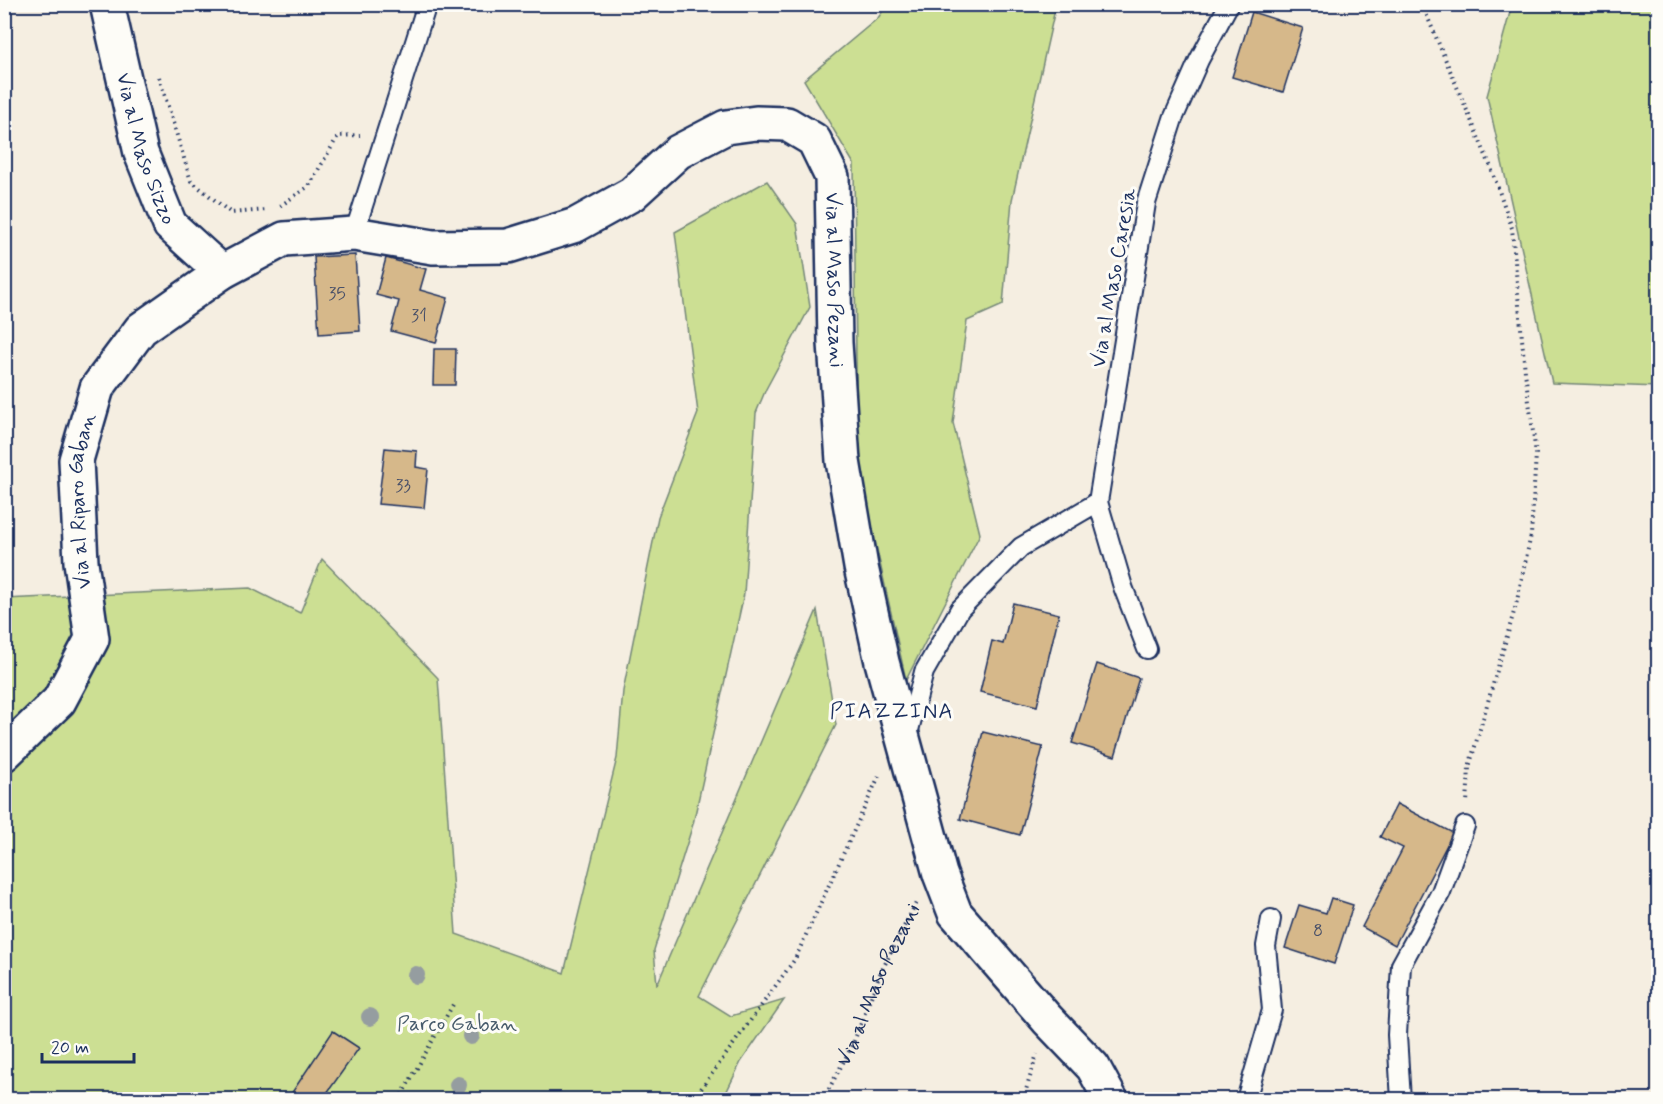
<svg xmlns="http://www.w3.org/2000/svg" width="1663" height="1104" font-family="Mynerve,sans-serif">
	<style>
		.green { fill: #ccdf93; stroke: #748778; stroke-width: 1.5 }
		.building { fill: #d6b88a; stroke: #1b2f5e; stroke-width: 1.5 }
		.lines { fill: none; stroke-linecap: round; stroke-linejoin: round }
		.lane-casing { stroke: #1b2f5e; stroke-width: 22 }
		.street-casing { stroke: #1b2f5e; stroke-width: 38 }
		.path { stroke: #1b2f5e; stroke-width: 4; stroke-dasharray: 1.5 4.5; stroke-linecap: butt }
		.lane { stroke: #fdfcf7; stroke-width: 18 }
		.street { stroke: #fdfcf7; stroke-width: 33 }
		.tree { fill: #959da0 }
		.labels { text-anchor: middle; dominant-baseline: central; stroke-width: 6; stroke-linejoin: round; paint-order: stroke }
		.number-label { font-size: 18px; fill: #4a5169 }
		.street-label { font-size: 21px; fill: #1b2f5e; stroke: #fdfcf7 }
		.park-label { font-size: 21px; fill: #475b6b; stroke: #fdfcf7 }
		.neighbourhood-label { font-size: 22px; letter-spacing: 1.5px; fill: #1b2f5e; stroke: #fdfcf7 }
	</style>
	<rect width="100%" height="100%" fill="#f5eee1"/>
	<filter id="ink" filterUnits="userSpaceOnUse"><feTurbulence type="fractalNoise" baseFrequency=".0167" numOctaves="2"/><feDisplacementMap in="SourceGraphic" scale="12" xChannelSelector="R" yChannelSelector="G"/><feConvolveMatrix kernelMatrix="1 2 1 2 8 2 1 2 1" color-interpolation-filters="sRGB"/></filter>
	<g filter="url(#ink)">
		<g class="green">
			<polygon points="887,5 1056,5 1012,200 1003,305 967,321 953,423 980,534 906,680 857,460 854,164 804,80 878,18"/>
			<polygon points="1512,5 1658,5 1658,387 1552,383 1487,96"/>
			<polygon points="767,181 797,224 810,307 766,389 756,413 744,594 693,824 654,950 657,985 817,610 836,725 699,996 731,1016 784,1000 741,1062 723,1099 5,1099 4,599 250,588 300,613 322,559 438,678 456,934 564,973 617,758 623,691 658,517 698,413 675,232"/>
		</g>
		<g class="building">
			<polygon points="1252,12 1303,28 1283,92 1232,77"/>
			<polygon points="355,255 360,331 319,334 314,257"/>
			<polygon points="386,258 426,269 420,290 448,298 436,343 391,331 399,301 376,295"/>
			<polygon points="434,349 456,349 455,385 433,385"/>
			<polygon points="385,448 417,451 416,467 428,469 424,508 378,504"/>
			<polygon points="1013,603 1059,614 1037,706 980,692 992,641 1003,644"/>
			<polygon points="1097,664 1139,678 1115,756 1072,743"/>
			<polygon points="983,732 1043,747 1020,835 960,819"/>
			<polygon points="1397,804 1453,833 1395,945 1362,927 1403,848 1380,837"/>
			<polygon points="1331,898 1353,905 1334,964 1285,948 1299,905 1326,913"/>
			<polygon points="333,1031 359,1048 322,1100 287,1100"/>
		</g>
		<g class="lines">
			<g class="lane-casing">
				<g id="lane">
					<polyline points="354,234 427,4"/>
					<polyline points="1098,502 1146,203 1173,119 1199,60 1229,4"/>
					<polyline points="907,738 924,672 960,609 1021,547 1098,502 1123,587 1147,649"/>
					<polyline points="1246,1100 1272,1010 1266,946 1271,919"/>
					<polyline points="1401,1100 1397,1035 1401,965 1441,892 1465,826"/>
				</g>
			</g>
			<g class="street-casing">
				<g id="street">
					<path id="s2" d="M107 4 141 153 170 225 222 272"/>
					<path id="s3" d="M4 754 59 701 92 639 81 562 76 460 97 388 141 329 222 272 284 239 354 234 433 247 508 246 576 225 632 194 678 152 726 127 756 123 787 124 814 140 832 177 835 343 843 461 861 567 882 662 940 874 955 913 1047 1019 1093 1067 1111 1100"/>
				</g>
			</g>
			<g class="path">
				<polyline points="1422,4 1490,165 1512,228 1525,372 1536,454 1531,535 1516,605 1469,767 1467,804"/>
				<polyline points="159,77 191,181 231,213 267,210"/>
				<polyline points="280,206 309,186 338,136 360,135"/>
				<polyline points="399,1100 455,1001"/>
				<polyline points="697,1100 701,1089 795,959 879,776"/>
				<path id="s1" d="M823 1100 853 1044 879 976 916 903"/>
				<polyline points="1023,1100 1037,1054"/>
			</g>
			<use href="#lane" class="lane"/>
			<use href="#street" class="street"/>
		</g>
		<g class="tree">
			<circle cx="416" cy="975" r="9"/>
			<circle cx="370" cy="1017" r="9"/>
			<circle cx="471" cy="1036" r="9"/>
			<circle cx="458" cy="1085" r="9"/>
		</g>
	</g>
	<g class="labels">
		<g class="number-label">
			<text x="337" y="294">35</text>
			<text x="419" y="316">31</text>
			<text x="403" y="486">33</text>
			<text x="1318" y="931">8</text>
		</g>
		<g class="street-label">
			<text stroke="none"><textPath href="#s2" startOffset="150">Via al Maso Sizzo</textPath></text>
			<text transform="translate(1114 278) rotate(-80)">Via al Maso Caresia</text>
			<text stroke="none"><textPath href="#s3" startOffset="1358">Via al Maso Pezani</textPath></text>
			<text stroke="none"><textPath href="#s3" startOffset="286">Via al Riparo Gaban</textPath></text>
			<text stroke="none"><textPath href="#s1" startOffset="128">Via al Maso Pezani</textPath></text>
		</g>
		<g class="park-label">
			<text x="457" y="1024">Parco Gaban</text>
		</g>
		<g class="neighbourhood-label">
			<text x="892" y="712">PIAZZINA</text>
		</g>
	</g>
	<rect width="1663" height="1104" fill="none" stroke="#fdfcf7" stroke-width="24"/>
	<rect x="12" y="12" width="1639" height="1080" fill="none" stroke="#1b2f5e" stroke-width="2" filter="url(#ink)"/>
	<path d="M42 1053v9h92v-9" fill="none" stroke="#1b2f5e" stroke-width="3"/>
	<text x="51" y="1053" font-size="18" fill="#1b2f5e" stroke="#fdfcf7" stroke-width="4.5" paint-order="stroke">20 m</text>
</svg>
